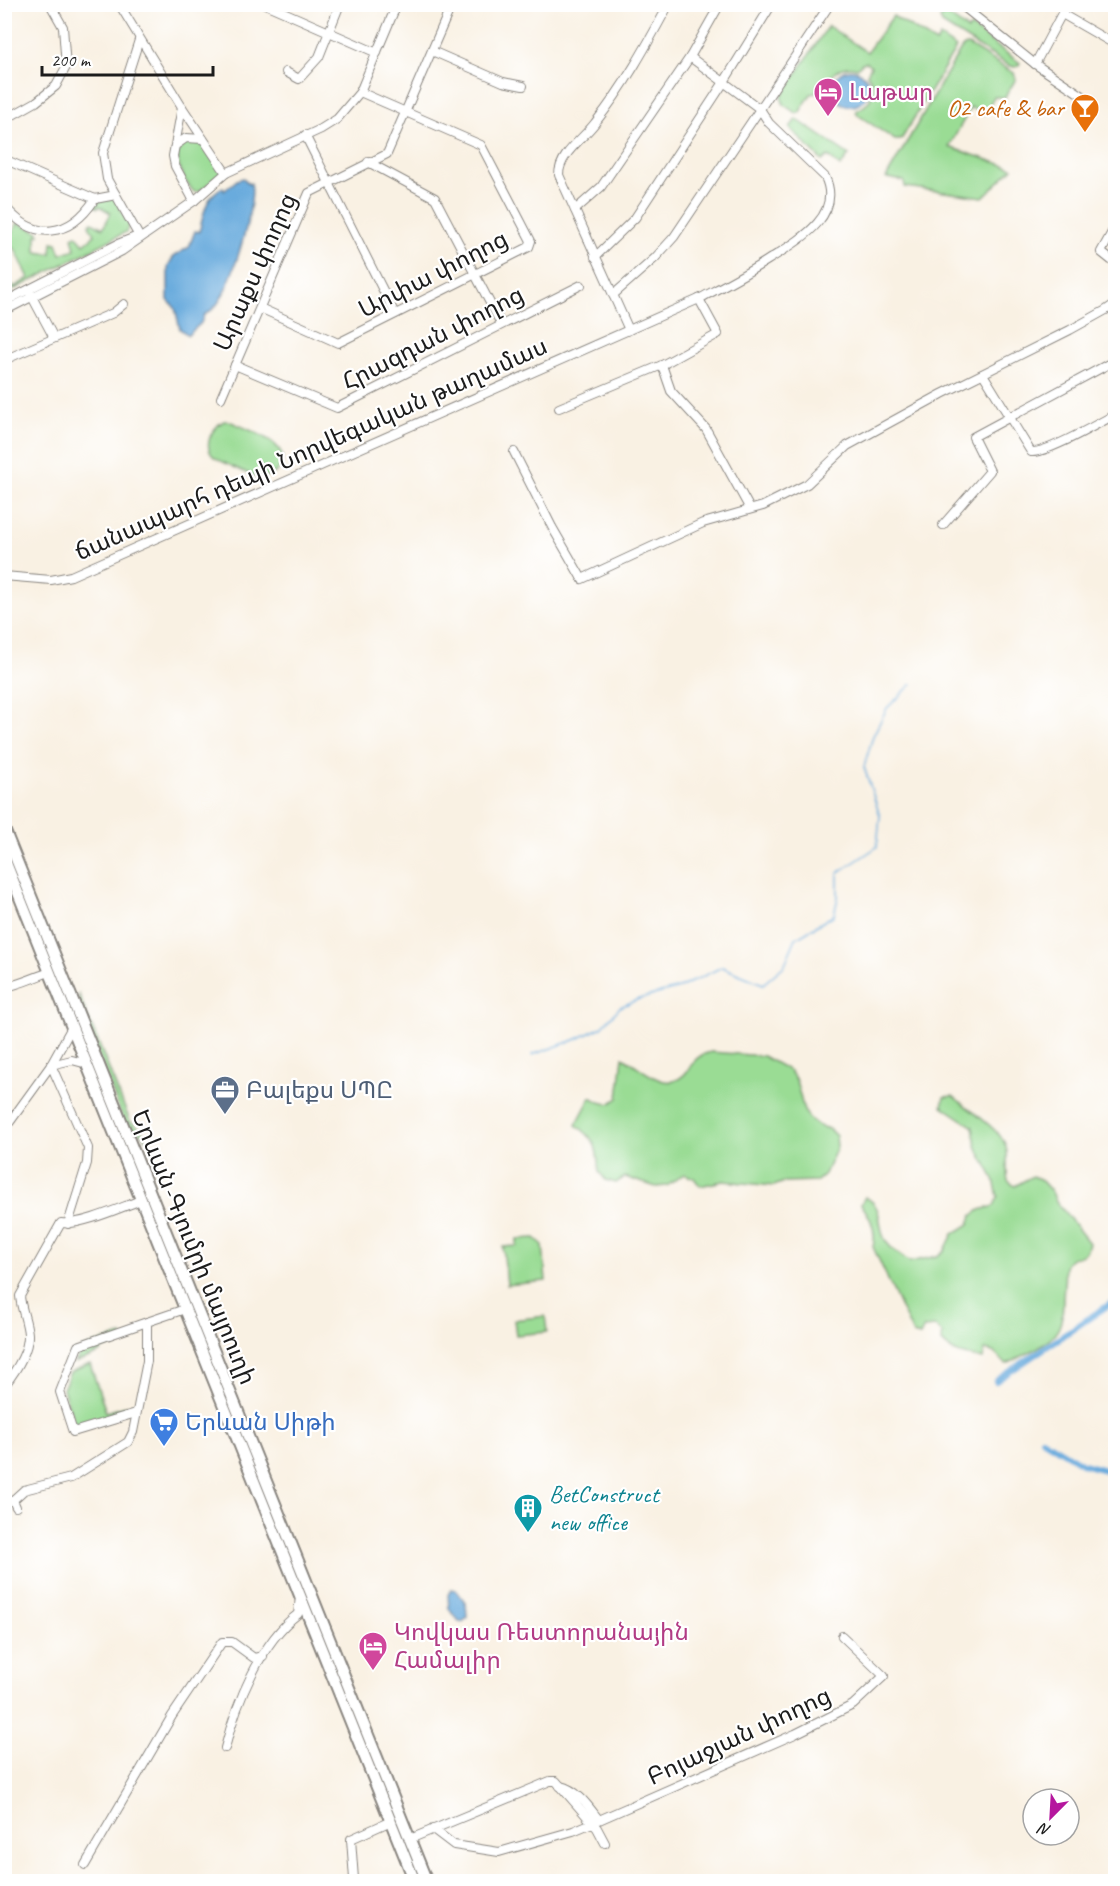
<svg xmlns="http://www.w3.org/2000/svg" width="1120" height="1886" font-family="Caveat,'Noto Sans Armenian',sans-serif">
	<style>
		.green { fill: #9adc94; stroke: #5b7c58; stroke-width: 1.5 }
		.water { fill: #69abdd; stroke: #42647c; stroke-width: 1.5 }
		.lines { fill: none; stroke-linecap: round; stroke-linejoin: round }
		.stream { stroke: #69abdd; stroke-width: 1.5 }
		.canal { stroke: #69abdd; stroke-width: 6 }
		.minor-casing { stroke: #8a8680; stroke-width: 10 }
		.highway-casing { stroke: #8a8680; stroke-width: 14 }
		.minor { stroke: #fff; stroke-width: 8 }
		.highway { stroke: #fff; stroke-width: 10 }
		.labels { text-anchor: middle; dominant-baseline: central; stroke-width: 4.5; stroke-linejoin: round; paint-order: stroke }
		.hotel-label { font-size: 24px; fill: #b23c85; stroke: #fff; text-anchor: start }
		.food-label { font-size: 24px; fill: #c56008; stroke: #fff; text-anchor: end }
		.street-label { font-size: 24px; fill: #1c1c1c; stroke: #fff }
		.service-label { font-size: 24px; fill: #4e5e75; stroke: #fff; text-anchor: start }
		.shop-label { font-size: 24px; fill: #366cbe; stroke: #fff; text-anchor: start }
		.culture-label { font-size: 24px; fill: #0d838f; stroke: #fff; text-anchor: start }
	</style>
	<rect width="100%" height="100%" fill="#fff"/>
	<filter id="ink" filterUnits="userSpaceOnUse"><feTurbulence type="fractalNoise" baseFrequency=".0167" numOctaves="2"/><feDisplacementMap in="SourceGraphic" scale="12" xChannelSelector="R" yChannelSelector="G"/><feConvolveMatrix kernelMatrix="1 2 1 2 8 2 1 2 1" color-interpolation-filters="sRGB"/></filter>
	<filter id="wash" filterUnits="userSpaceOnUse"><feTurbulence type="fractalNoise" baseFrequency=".008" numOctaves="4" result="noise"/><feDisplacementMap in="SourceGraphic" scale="24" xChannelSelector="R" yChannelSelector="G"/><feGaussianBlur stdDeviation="1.35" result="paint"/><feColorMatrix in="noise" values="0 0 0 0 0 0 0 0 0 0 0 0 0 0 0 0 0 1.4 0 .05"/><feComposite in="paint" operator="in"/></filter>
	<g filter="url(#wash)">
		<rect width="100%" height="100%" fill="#f9f1e3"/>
		<g class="green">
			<polygon points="946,14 968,30 971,27 1020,63 1018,66 1014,67 1008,65 942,24 940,18"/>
			<path d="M893 16 936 43 940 37 956 48 901 140H895L858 115 856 111C872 104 878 89 867 74L871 66 866 62 862 63 857 68C842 64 829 72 828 89L821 88 816 93 811 94 799 113H796L784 105 781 97 828 26 867 52Z"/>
			<polygon points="968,45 1014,73 1016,79 1005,97 994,97 984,114 982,115 971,107 949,147 1013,168 983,197 905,187 904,181 886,178 961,49 964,46"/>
			<polygon points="796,119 849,155 840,167 828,156 822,161 790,128"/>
			<path d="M194 140 202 143 221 169 220 174 200 191 194 192C181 178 165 144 194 140Z"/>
			<polygon points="115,198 129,225 126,232 13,290 9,286 12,285 15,287 29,278 15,249 5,245 18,223 39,232 39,235 36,236 36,252 51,254 52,242 57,243 61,254 75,249 72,237 76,235 84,244 95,235 89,225 92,222 103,228 111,213 99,206 98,208 93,205 97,200"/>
			<path d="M224 421H229C248 430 300 445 276 472 271 475 264 478 258 477 252 476 218 460 214 457 202 446 212 427 224 421Z"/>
			<polygon points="79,995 130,1121 141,1129 148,1142 142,1134 126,1127 78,1003"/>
			<path d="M711 1052 763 1056 790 1071 796 1080 804 1111 810 1119 819 1126 829 1129 836 1136 837 1147 825 1174 817 1181 784 1182 774 1186 723 1181 700 1186 694 1178 684 1174 667 1186 656 1187 625 1177 616 1183 606 1180 599 1172C597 1147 597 1140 576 1125L591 1097 599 1102 609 1104 618 1098 623 1057C642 1067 668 1099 689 1069 695 1059 699 1055 711 1052Z"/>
			<path d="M953 1096C965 1106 1001 1131 1005 1144 1010 1156 1005 1169 1008 1181L1015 1186 1032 1176 1040 1179 1052 1192 1056 1201 1089 1243C1087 1254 1082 1257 1071 1258 1061 1268 1066 1272 1064 1284 1061 1318 1068 1333 1032 1351 1023 1355 1016 1361 1006 1364L993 1352 985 1350 983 1359C966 1355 955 1356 942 1342V1333L935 1327 924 1328 920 1336 913 1334 873 1247C877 1231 871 1217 861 1204L865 1197C882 1205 878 1219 883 1235 886 1246 901 1256 910 1262L937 1256 945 1250 953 1234 969 1224 972 1216 980 1210 994 1206 998 1197 994 1179 976 1146 973 1127 942 1106 944 1097Z"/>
			<polygon points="535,1238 543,1245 546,1281 507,1285 503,1247 517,1246 517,1239"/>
			<polygon points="545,1316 547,1332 516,1335 514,1320"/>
			<polygon points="122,1335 124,1342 101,1349 101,1352 75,1363 82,1348"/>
			<polygon points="90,1364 106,1412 127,1406 128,1409 75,1426 63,1389 70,1372"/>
		</g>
		<g class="water">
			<circle cx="851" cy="88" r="18"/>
			<path d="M243 178 249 184 251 183C256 206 232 283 218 303 214 309 210 312 204 315L201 323 188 335 180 329 175 308 168 300V266L174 256 189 247 195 231 199 232C204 214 205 196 223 187L224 191 237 180Z"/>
			<polygon points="451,1589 456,1590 466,1603 467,1617 463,1622 459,1621 449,1609 448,1595"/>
		</g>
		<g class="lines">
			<polyline class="stream" points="532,1055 577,1039 602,1027 620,1007 639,999 679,988 722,967 763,984 784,966 796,938 834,915 838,897 838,873 877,847 880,816 864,767 873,736 887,708 912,684"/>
			<g class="canal">
				<polyline points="996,1381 1116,1300"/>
				<polyline points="1042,1439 1083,1464 1116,1473"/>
			</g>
		</g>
	</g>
	<g filter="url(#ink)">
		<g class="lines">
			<g class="minor-casing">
				<g id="minor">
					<polyline points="119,4 182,107 226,173"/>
					<polyline points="265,4 377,53"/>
					<polyline points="960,4 1035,64 1092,102"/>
					<polyline points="1062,14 1116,45"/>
					<polyline points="139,40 103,153 107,179 140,238"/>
					<polyline points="432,51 503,82 523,86"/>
					<polyline points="1035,64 1067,4"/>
					<polyline points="286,72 299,79 319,57 340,4"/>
					<polyline points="182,107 173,156 175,166 194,201"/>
					<polyline points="4,120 36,102 56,86 66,67 63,27 50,4"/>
					<polyline points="305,135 395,314"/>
					<polyline points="176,145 186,138 203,139"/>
					<polyline points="4,159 95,199 116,195"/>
					<polyline points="368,162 435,198 501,324"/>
					<path d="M4 205C34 243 70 237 95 199"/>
					<polyline points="575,210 601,187 690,57 720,4"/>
					<polyline points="1116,225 1101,252 1116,264"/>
					<polyline points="595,257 635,218 724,82 772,4"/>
					<polyline points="4,287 11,298"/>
					<polyline points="30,293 54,338"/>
					<polyline points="613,295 655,258 674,237 760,109 690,57"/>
					<polyline points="4,302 118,244 138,236"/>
					<polyline points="260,308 338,343 529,247 531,241 481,145 360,92"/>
					<polyline points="4,311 122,251 194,201 226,173 321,129 337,119 360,92 397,4"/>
					<path d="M629 330 559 175C559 154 583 139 595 123 624 87 647 45 669 4"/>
					<polyline points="4,360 113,313 124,304"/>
					<polyline points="235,365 337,408 581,285"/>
					<polyline points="662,365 671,391 706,429 750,509"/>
					<path d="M983 374 1031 452C1046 454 1099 423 1116 414"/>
					<polyline points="221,398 309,193 387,154 452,4"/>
					<polyline points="559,408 662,365 718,334 699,299"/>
					<polyline points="514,452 552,527 582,579 703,523 763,506 807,484 847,446 942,394 1070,330 1106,310 1116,303"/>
					<polyline points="943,525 990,471 973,437 1116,360"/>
					<path d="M4 576 51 580 71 576 699 299C723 286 746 274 768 260 796 242 844 217 825 177L769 123 760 109 830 4"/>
					<path d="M4 987C16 986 37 976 50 972"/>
					<polyline points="51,1065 88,1148 87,1163 68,1224"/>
					<polyline points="51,1065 72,1060 87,1064"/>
					<polyline points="4,1130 51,1065 72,1027"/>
					<path d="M4 1386C15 1372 29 1352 28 1334 27 1321 21 1309 20 1296L61 1223C80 1226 122 1207 141 1200"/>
					<polyline points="136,1413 73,1432 60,1392 78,1346 147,1322"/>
					<polyline points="16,1507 13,1500 24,1490 71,1478 128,1442 133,1432 147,1361 147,1322 185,1309"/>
					<path d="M225 1748C236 1704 261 1641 298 1614L300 1597"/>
					<path d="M560 1786C578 1790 589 1807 599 1820L795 1734 853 1705 884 1676 842 1636"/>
					<polyline points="433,1829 454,1845 499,1852 573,1831 592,1823"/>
					<polyline points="410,1839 550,1781 556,1781 597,1828 605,1843"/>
					<polyline points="85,1865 172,1716 222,1642 232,1642 254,1658 263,1656"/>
					<polyline points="350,1882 354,1879 351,1839 391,1821"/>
				</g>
			</g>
			<g class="highway-casing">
				<g id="highway">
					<polyline points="4,829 427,1882"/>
					<polyline points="4,858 415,1882"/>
				</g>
			</g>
			<use href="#minor" class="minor"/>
			<use href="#highway" class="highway"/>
		</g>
	</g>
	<defs>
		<g id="hotel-pin" transform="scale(1.5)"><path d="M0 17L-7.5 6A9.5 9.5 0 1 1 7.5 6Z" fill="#d1479c" stroke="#fff"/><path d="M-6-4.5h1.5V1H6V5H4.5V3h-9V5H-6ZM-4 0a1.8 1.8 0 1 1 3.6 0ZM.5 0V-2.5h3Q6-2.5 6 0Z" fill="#fff"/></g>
		<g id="bar-pin" transform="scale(1.5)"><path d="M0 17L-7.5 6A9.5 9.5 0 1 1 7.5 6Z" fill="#e8710a" stroke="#fff"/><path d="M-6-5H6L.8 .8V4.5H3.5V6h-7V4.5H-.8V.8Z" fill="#fff"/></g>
		<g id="office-pin" transform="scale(1.5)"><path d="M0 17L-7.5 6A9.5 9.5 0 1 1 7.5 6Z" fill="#5c6f8a" stroke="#fff"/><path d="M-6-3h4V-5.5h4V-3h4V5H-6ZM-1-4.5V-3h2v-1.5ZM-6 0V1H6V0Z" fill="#fff"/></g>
		<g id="supermarket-pin" transform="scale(1.5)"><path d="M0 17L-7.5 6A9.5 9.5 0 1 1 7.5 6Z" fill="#3f7fe0" stroke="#fff"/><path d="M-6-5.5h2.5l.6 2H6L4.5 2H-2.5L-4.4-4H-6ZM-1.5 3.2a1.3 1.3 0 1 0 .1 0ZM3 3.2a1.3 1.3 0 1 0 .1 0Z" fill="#fff"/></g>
		<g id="building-pin" transform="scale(1.5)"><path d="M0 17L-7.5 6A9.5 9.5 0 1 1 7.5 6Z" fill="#0f9aa8" stroke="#fff"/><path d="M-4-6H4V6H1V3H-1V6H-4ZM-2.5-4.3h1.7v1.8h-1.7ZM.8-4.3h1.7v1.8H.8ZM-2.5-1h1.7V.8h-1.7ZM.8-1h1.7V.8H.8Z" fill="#fff"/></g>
	</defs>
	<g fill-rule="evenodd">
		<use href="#hotel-pin" x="828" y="92"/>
		<use href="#bar-pin" x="1085" y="108"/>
		<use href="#office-pin" x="225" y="1090"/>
		<use href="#supermarket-pin" x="164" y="1422"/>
		<use href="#building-pin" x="528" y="1508"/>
		<use href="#hotel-pin" x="373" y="1646"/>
	</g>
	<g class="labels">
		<g class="hotel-label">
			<text x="849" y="92">Լաթար</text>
			<text x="394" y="1632">Կովկաս Ռեստորանային<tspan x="394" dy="28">Համալիր</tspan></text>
		</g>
		<g class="food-label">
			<text x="1064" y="108">O2 cafe &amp; bar</text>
		</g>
		<g class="street-label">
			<text transform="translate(255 272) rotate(-66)">Արաքս փողոց</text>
			<text transform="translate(433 274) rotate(-27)">Արփա փողոց</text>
			<text transform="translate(433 338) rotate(-27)">Հրազդան փողոց</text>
			<text transform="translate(311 449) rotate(-24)">ճանապարհ դեպի Նորվեգական թաղամաս</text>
			<text transform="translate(194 1247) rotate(68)">Երևան-Գյումրի մայրուղի</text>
			<text transform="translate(739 1736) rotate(-25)">Բոյաջյան փողոց</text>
		</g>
		<g class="service-label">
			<text x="246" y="1090">Բալեքս ՍՊԸ</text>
		</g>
		<g class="shop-label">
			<text x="185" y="1422">Երևան Սիթի</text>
		</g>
		<g class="culture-label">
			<text x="549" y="1494">BetConstruct<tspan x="549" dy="28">new office</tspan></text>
		</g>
	</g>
	<rect width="1120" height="1886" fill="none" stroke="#fff" stroke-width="24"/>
	<g transform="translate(1051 1817) rotate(204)"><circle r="28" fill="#ffffff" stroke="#a4a4a4" stroke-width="1.5"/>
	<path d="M0-4.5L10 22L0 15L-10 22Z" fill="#b5179e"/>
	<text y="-9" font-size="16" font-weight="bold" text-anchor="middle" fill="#1c1c1c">N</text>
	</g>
	<path d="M42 66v9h171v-9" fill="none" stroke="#1c1c1c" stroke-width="3"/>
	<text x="51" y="66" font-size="18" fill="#1c1c1c" stroke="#ffffff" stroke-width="4.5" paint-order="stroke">200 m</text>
</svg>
